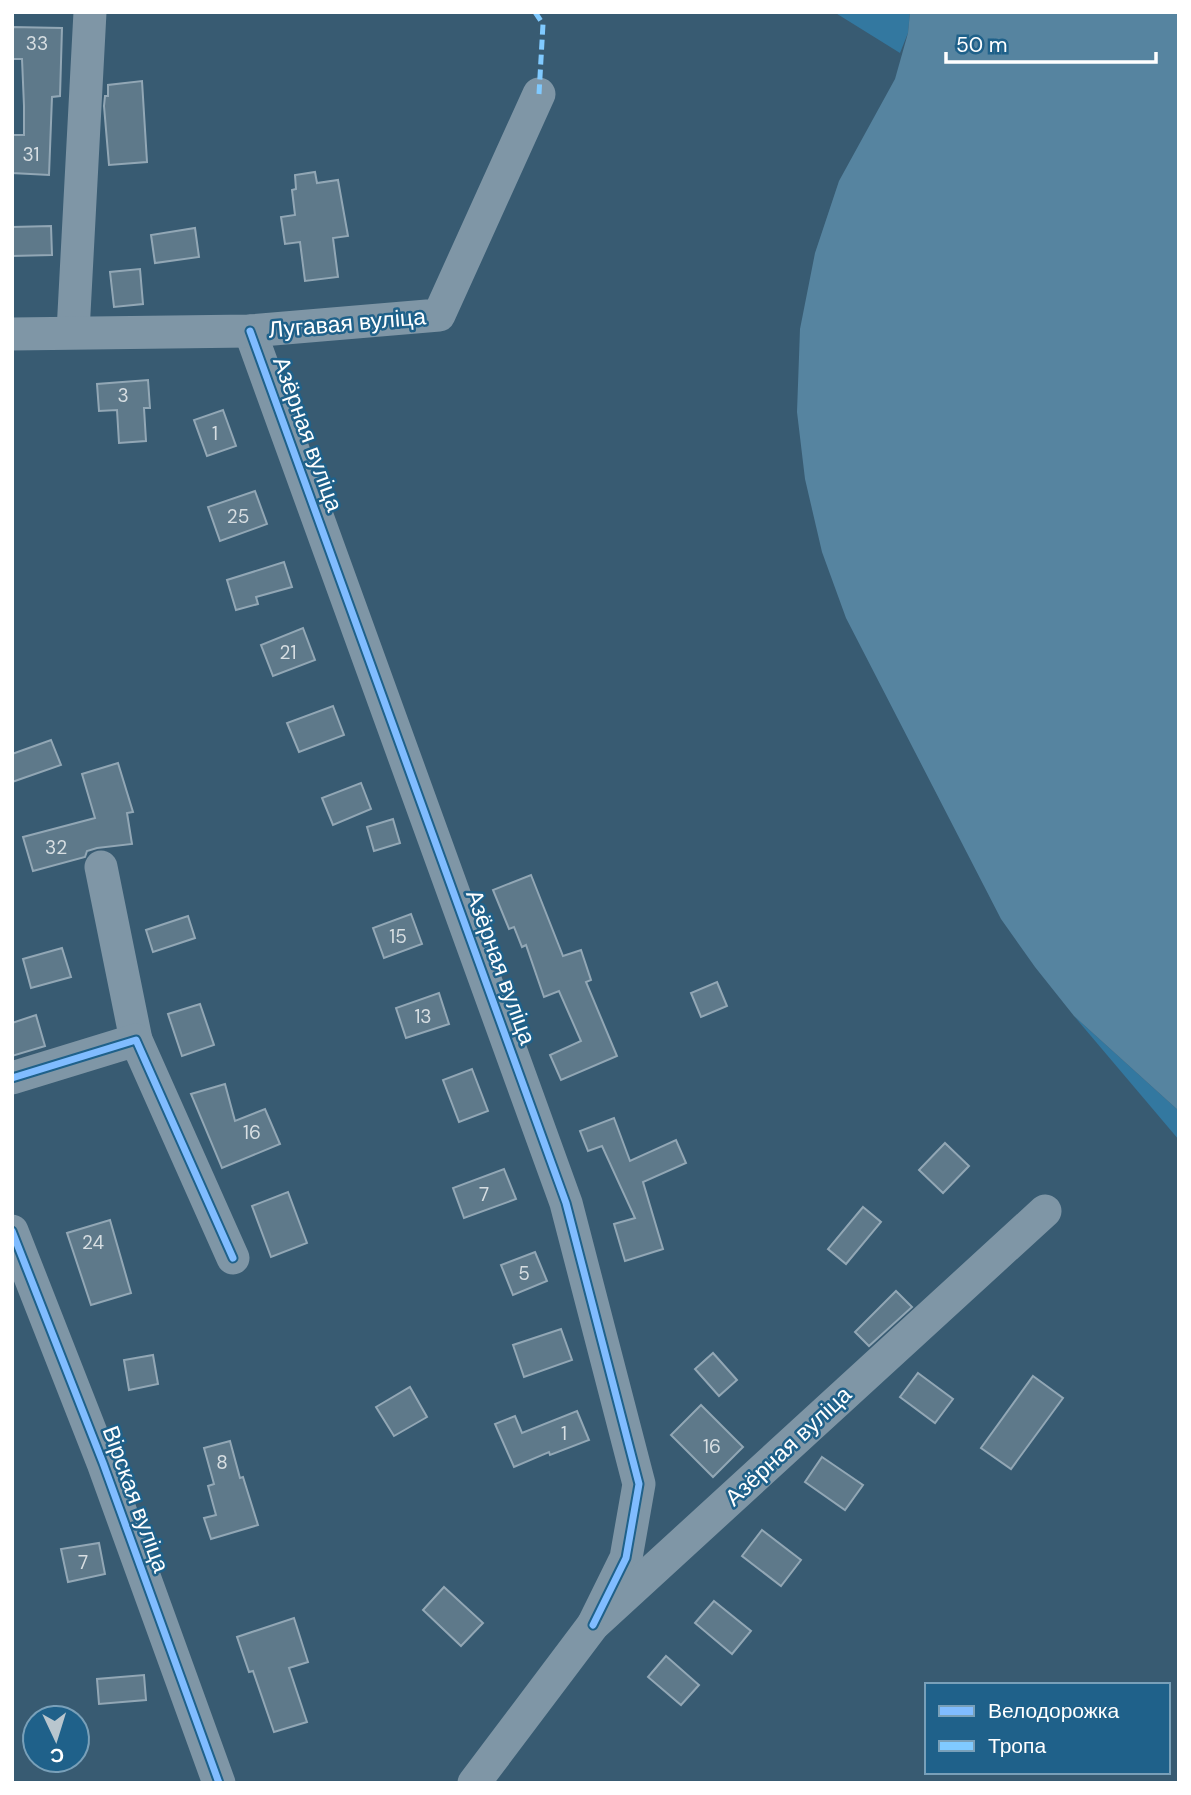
<svg xmlns="http://www.w3.org/2000/svg" width="1191" height="1795" font-family="'DM Sans',sans-serif">
	<style>
		.green { fill: #3378a0 }
		.water { fill: #5684a0 }
		.building { fill: #5e798a; stroke: #92a7b5; stroke-width: 2 }
		.lines { fill: none; stroke-linecap: round; stroke-linejoin: round }
		.minor { stroke: #7f96a6; stroke-width: 33 }
		.quiet { stroke: #80caff; stroke-width: 5; stroke-dasharray: 10 5; stroke-linecap: butt }
		.cycleway-casing { stroke: #1f618a; stroke-width: 11 }
		.cycleway { stroke: #80bcff; stroke-width: 7 }
		.labels { text-anchor: middle; dominant-baseline: central; stroke-width: 5; stroke-linejoin: round; paint-order: stroke }
		.number-label { font-size: 19px; fill: #d7dee2 }
		.street-label { font-size: 23px; fill: #fff; stroke: #1f618a }
	</style>
	<rect width="100%" height="100%" fill="#385b72"/>
	<g class="green">
		<polygon points="834,12 910,12 908,33 900,53"/>
		<polygon points="1074,1016 1179,1111 1179,1140"/>
	</g>
	<polygon class="water" points="910,12 1179,12 1179,1111 1074,1016 1035,967 1001,919 846,618 822,552 805,479 797,412 800,329 815,253 839,181 895,79 908,33"/>
	<g class="building">
		<polygon points="12,27 62,28 60,96 52,97 49,175 12,173 12,135 24,135 24,106 22,59 12,59"/>
		<polygon points="142,81 147,162 109,165 104,106 105,96 108,96 108,85"/>
		<polygon points="315,172 317,183 338,180 348,236 333,238 338,277 305,281 300,242 285,244 281,217 295,215 292,190 296,189 295,175"/>
		<polygon points="51,226 52,255 12,256 12,227"/>
		<polygon points="195,228 199,257 155,263 151,235"/>
		<polygon points="140,269 143,304 114,307 110,272"/>
		<polygon points="148,380 150,408 144,408 146,441 119,443 117,410 99,411 97,384"/>
		<polygon points="223,410 236,446 207,456 194,420"/>
		<polygon points="255,491 267,524 220,541 208,507"/>
		<polygon points="284,562 292,587 256,597 258,604 236,610 227,580"/>
		<polygon points="303,628 315,660 273,676 261,645"/>
		<polygon points="333,706 344,735 299,752 287,723"/>
		<polygon points="51,740 61,765 12,782 12,754"/>
		<polygon points="118,763 133,812 127,813 132,844 97,848 87,851 85,857 33,871 23,837 95,818 82,774"/>
		<polygon points="361,783 371,809 333,825 322,798"/>
		<polygon points="393,819 400,843 374,851 367,827"/>
		<polygon points="531,875 563,956 581,950 591,980 586,982 617,1056 561,1080 550,1055 581,1041 559,991 544,997 526,945 522,947 514,927 509,929 493,890"/>
		<polygon points="411,914 422,944 384,958 373,928"/>
		<polygon points="188,916 195,938 153,952 146,930"/>
		<polygon points="62,948 71,977 31,988 23,959"/>
		<polygon points="717,982 727,1006 701,1017 691,993"/>
		<polygon points="439,993 449,1024 406,1038 396,1008"/>
		<polygon points="200,1004 214,1045 182,1056 168,1014"/>
		<polygon points="36,1015 45,1046 12,1056 12,1023"/>
		<polygon points="472,1069 488,1111 459,1122 443,1080"/>
		<polygon points="225,1084 235,1121 265,1109 280,1144 222,1168 191,1094"/>
		<polygon points="614,1118 630,1161 676,1140 686,1163 643,1182 663,1249 625,1261 614,1224 635,1218 602,1146 588,1151 580,1131"/>
		<polygon points="945,1143 969,1166 943,1193 919,1170"/>
		<polygon points="504,1169 516,1199 464,1218 453,1188"/>
		<polygon points="288,1192 307,1243 271,1257 252,1206"/>
		<polygon points="863,1207 881,1222 846,1264 828,1249"/>
		<polygon points="110,1220 131,1293 91,1305 67,1233"/>
		<polygon points="535,1252 547,1281 513,1295 501,1265"/>
		<polygon points="896,1291 912,1307 869,1346 855,1332"/>
		<polygon points="561,1329 572,1360 524,1377 513,1345"/>
		<polygon points="713,1353 737,1380 719,1396 695,1369"/>
		<polygon points="153,1355 158,1384 129,1390 124,1360"/>
		<polygon points="918,1373 953,1399 935,1423 900,1397"/>
		<polygon points="1033,1376 1063,1398 1011,1469 981,1448"/>
		<polygon points="410,1387 427,1417 394,1436 376,1407"/>
		<polygon points="701,1405 743,1447 713,1477 671,1435"/>
		<polygon points="577,1411 589,1440 550,1455 549,1452 514,1467 495,1424 515,1416 522,1433"/>
		<polygon points="230,1441 240,1478 243,1477 258,1525 211,1539 204,1518 216,1515 208,1486 214,1484 204,1448"/>
		<polygon points="822,1457 863,1485 845,1510 805,1482"/>
		<polygon points="762,1530 801,1560 781,1586 742,1556"/>
		<polygon points="99,1543 105,1574 68,1582 61,1549"/>
		<polygon points="444,1587 483,1623 461,1646 423,1610"/>
		<polygon points="714,1601 751,1631 732,1654 695,1623"/>
		<polygon points="294,1618 308,1662 289,1668 307,1722 274,1732 253,1671 249,1672 237,1637"/>
		<polygon points="666,1656 699,1685 681,1705 648,1677"/>
		<polygon points="144,1675 146,1700 99,1704 97,1679"/>
	</g>
	<g class="lines">
		<g class="minor">
			<polyline points="250,331 566,1203 639,1484 626,1558 593,1625"/>
			<polyline points="73,332 90,12"/>
			<polyline points="12,334 250,331 439,315 539,94"/>
			<polyline points="101,867 136,1040"/>
			<polyline points="12,1078 136,1040 233,1258"/>
			<polyline points="12,1231 103,1463 219,1783"/>
			<polyline points="474,1783 593,1625 1045,1211"/>
		</g>
		<polyline class="quiet" points="535,12 543,24 539,94"/>
		<g class="cycleway-casing">
			<g id="cycleway">
				<polyline points="250,331 566,1203 639,1484 626,1558 593,1625"/>
				<polyline points="12,1078 136,1040 233,1258"/>
				<polyline points="12,1231 103,1463 219,1783"/>
			</g>
		</g>
		<use href="#cycleway" class="cycleway"/>
	</g>
	<g class="labels">
		<g class="number-label">
			<text x="37" y="43">33</text>
			<text x="31" y="154">31</text>
			<text x="123" y="395">3</text>
			<text x="215" y="433">1</text>
			<text x="238" y="516">25</text>
			<text x="288" y="652">21</text>
			<text x="56" y="847">32</text>
			<text x="398" y="936">15</text>
			<text x="423" y="1016">13</text>
			<text x="252" y="1132">16</text>
			<text x="484" y="1194">7</text>
			<text x="93" y="1242">24</text>
			<text x="524" y="1273">5</text>
			<text x="564" y="1433">1</text>
			<text x="712" y="1446">16</text>
			<text x="222" y="1462">8</text>
			<text x="83" y="1562">7</text>
		</g>
		<g class="street-label">
			<text transform="translate(347 323) rotate(-5)">Лугавая вуліца</text>
			<text transform="translate(308 434) rotate(70)">Азёрная вуліца</text>
			<text transform="translate(501 967) rotate(70)">Азёрная вуліца</text>
			<text transform="translate(788 1446) rotate(-43)">Азёрная вуліца</text>
			<text transform="translate(136 1499) rotate(70)">Вірская вуліца</text>
		</g>
	</g>
	<rect width="1191" height="1795" fill="none" stroke="#ffffff" stroke-width="28"/>
	<rect x="925" y="1683" width="245" height="91" fill="#1f618a" stroke="#79a0b9" stroke-width="2"/>
	<rect x="939" y="1706" width="35" height="10" fill="#80bcff" stroke="#79a0b9" stroke-width="2"/>
	<text x="988" y="1718" font-size="21" fill="#ffffff">Велодорожка</text>
	<rect x="939" y="1741" width="35" height="10" fill="#80caff" stroke="#79a0b9" stroke-width="2"/>
	<text x="988" y="1753" font-size="21" fill="#ffffff">Тропа</text>
	<g transform="translate(56 1739) rotate(176)"><circle r="33" fill="#1f618a" stroke="#79a0b9" stroke-width="2"/>
	<path d="M0-5L12 26L0 18L-12 26Z" fill="#b9c6ce"/>
	<text y="-10" font-size="19" font-weight="bold" text-anchor="middle" fill="#ffffff">С</text>
	</g>
	<path d="M946 52v10h210v-10" fill="none" stroke="#ffffff" stroke-width="3.5"/>
	<text x="956" y="52" font-size="21" fill="#ffffff" stroke="#1f618a" stroke-width="5" paint-order="stroke">50 m</text>
</svg>
